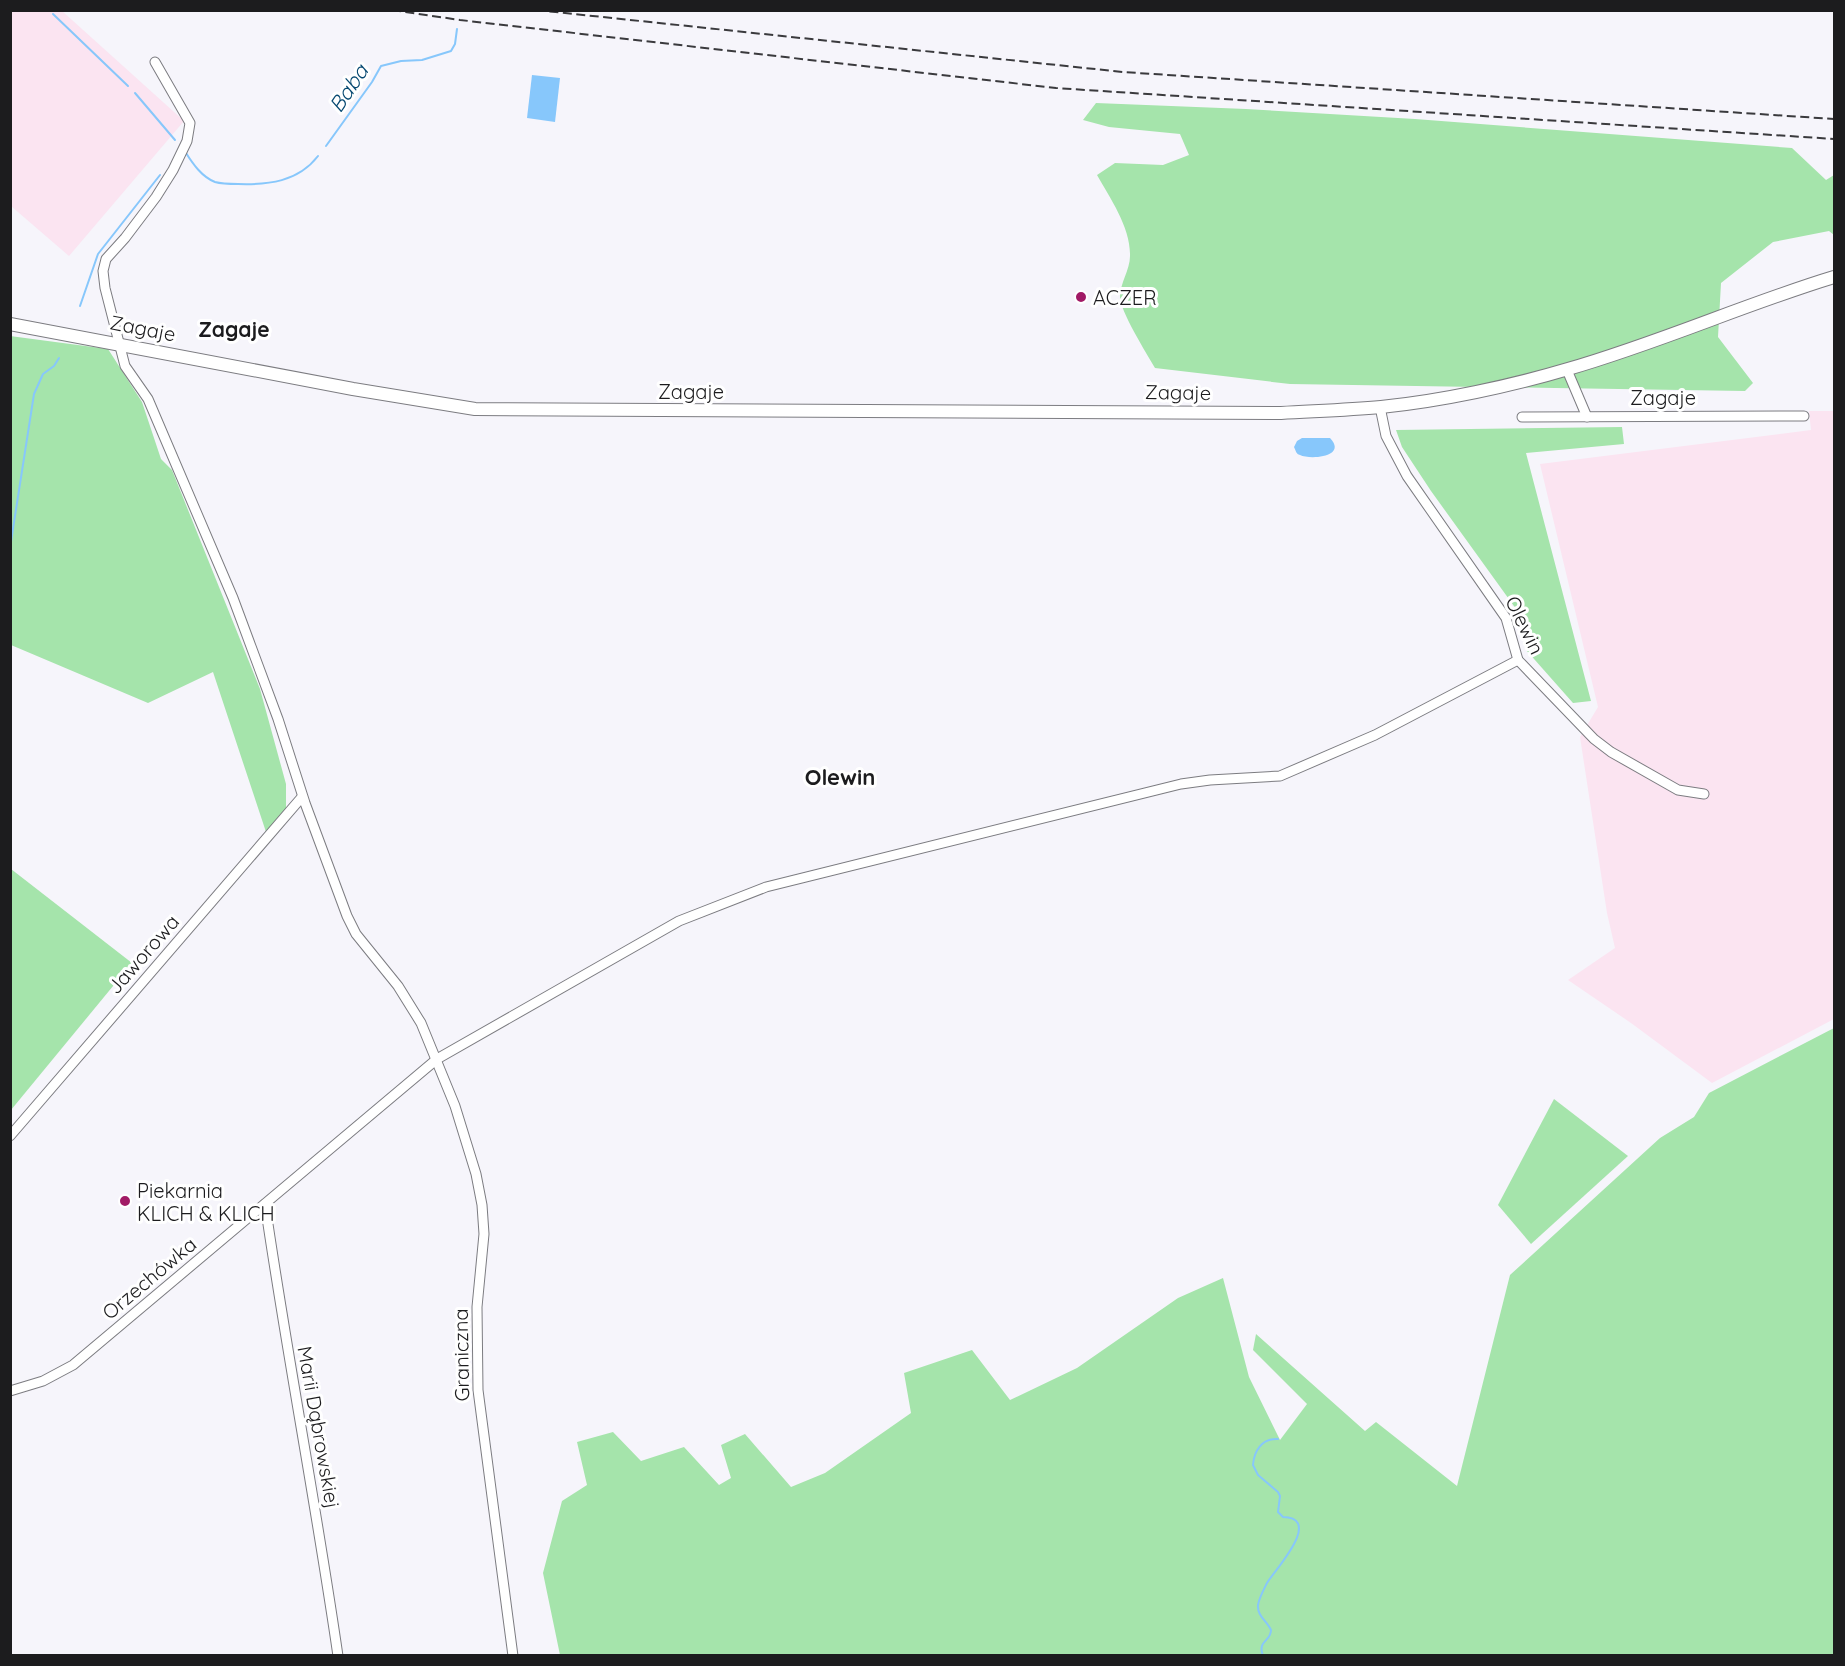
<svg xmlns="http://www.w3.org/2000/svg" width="1845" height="1666" font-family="Quicksand,sans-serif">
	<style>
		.industrial { fill: #fbe4f1 }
		.green { fill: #a5e4ab }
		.water { fill: #87c7fb }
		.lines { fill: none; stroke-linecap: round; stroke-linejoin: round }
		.stream { stroke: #87c7fb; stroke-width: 2 }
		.minor-casing { stroke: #7c7c81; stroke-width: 11 }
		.secondary-casing { stroke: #7c7c81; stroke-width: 14 }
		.minor { stroke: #fff; stroke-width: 9 }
		.secondary { stroke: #fff; stroke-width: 12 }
		.rail { stroke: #3a3a3d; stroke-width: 2; stroke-dasharray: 9 4.5; stroke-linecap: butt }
		.poi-dot { fill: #a11a66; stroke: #fff; stroke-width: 2 }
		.labels { text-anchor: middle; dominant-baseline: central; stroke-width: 6; stroke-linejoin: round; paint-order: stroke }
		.poi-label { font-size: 20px; fill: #1c1c1e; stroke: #fff; text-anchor: start }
		.street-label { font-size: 20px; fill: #1c1c1e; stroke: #fff }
		.water-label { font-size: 21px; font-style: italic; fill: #064871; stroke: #fff }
		.neighbourhood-label { font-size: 21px; font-weight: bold; fill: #1c1c1e; stroke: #fff }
		.quarter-label { font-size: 22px; font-weight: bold; fill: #1c1c1e; stroke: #fff }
	</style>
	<rect width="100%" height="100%" fill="#f6f5fb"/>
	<g class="industrial">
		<polygon points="11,11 62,11 184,121 69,256 11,206"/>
		<polygon points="1809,411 1834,411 1834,1019 1712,1083 1631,1023 1568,980 1615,948 1607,913 1580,737 1598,707 1540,464 1811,430"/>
	</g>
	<g class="green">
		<path d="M1096 103 1246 109 1415 119 1792 148 1826 180 1834 175V235L1829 231 1773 242 1721 283 1718 337 1753 383 1745 391 1290 384 1155 368C1147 354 1120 311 1120 297 1120 283 1130 270 1130 256 1131 228 1110 198 1097 175L1115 163 1163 165 1189 155 1180 134 1109 127 1083 120Z"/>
		<polygon points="10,336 108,349 142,402 161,459 172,470 260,689 286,784 286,811 266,832 213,672 148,703 11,645"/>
		<polygon points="1622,427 1624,444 1526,453 1591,701 1573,703 1527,651 1524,620 1431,491 1402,447 1396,430"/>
		<polygon points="11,869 132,963 11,1110"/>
		<polygon points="1834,1028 1834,1655 560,1655 543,1573 562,1501 587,1485 577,1442 613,1432 641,1461 684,1447 719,1485 731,1478 721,1445 745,1434 791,1487 825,1473 911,1413 904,1373 972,1350 1010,1400 1077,1368 1178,1298 1223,1278 1249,1377 1280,1440 1307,1404 1253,1350 1256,1334 1365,1431 1376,1422 1457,1486 1510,1275 1660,1138 1694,1117 1709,1093"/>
		<polygon points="1554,1099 1628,1156 1531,1244 1498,1205"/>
	</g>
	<g class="water">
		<polygon points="532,75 560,78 555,122 527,118"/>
		<path d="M1302 438H1330C1348 457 1310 460 1300 455 1296 454 1296 451 1294 447L1297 441Z"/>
	</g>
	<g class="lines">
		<g class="stream">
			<polyline points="53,14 128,86"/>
			<polyline points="135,93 175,140"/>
			<polyline points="326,146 372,82 381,66 401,61 422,60 451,51 455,44 457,29"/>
			<path d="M186 153C193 164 202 177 215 182 222 184 231 184 238 184 268 185 298 182 318 156"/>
			<polyline points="80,306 98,254 160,175"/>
			<polyline points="10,548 34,394 43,374 54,366 59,358"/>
			<path d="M1263 1656C1257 1640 1271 1642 1271 1630 1267 1621 1257 1616 1258 1605 1259 1598 1264 1589 1267 1583 1274 1571 1324 1518 1283 1517L1278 1512 1280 1496 1278 1492 1258 1475 1253 1465C1254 1451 1262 1438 1278 1439"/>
		</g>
		<g class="minor-casing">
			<g id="minor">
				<polyline points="155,62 190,123 187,141 173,170 156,197 125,238 106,259 103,271 105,288 125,366 148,399 233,598 278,719 305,803 347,916 356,934 398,986 421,1023 455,1106 476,1174 482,1205 484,1234 477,1307 478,1390 513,1656"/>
				<polyline points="1567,370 1587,417"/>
				<polyline points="1380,407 1386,436 1407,476 1506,618 1518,660 1594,739 1611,752 1678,790 1704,794"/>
				<polyline points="1522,417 1804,416"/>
				<polyline points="10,1136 302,797"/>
				<path d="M265 1204C287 1355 316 1504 338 1656"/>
				<polyline points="10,1391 43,1381 73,1365 437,1059 679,921 766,887 1181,784 1210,780 1280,776 1375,735 1518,660"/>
			</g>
		</g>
		<g class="secondary-casing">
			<path id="secondary" d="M10 324 353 389 475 409 1281 413C1315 411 1348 410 1381 407 1441 401 1511 386 1568 369 1659 343 1745 304 1834 277"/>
		</g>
		<use href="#minor" class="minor"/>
		<use href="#secondary" class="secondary"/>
		<g class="rail">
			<polyline points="392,10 460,20 1056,88 1834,139"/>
			<polyline points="536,10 1123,72 1834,119"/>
		</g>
	</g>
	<g class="poi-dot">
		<circle cx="1081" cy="297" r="6"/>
		<circle cx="125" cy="1201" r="6"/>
	</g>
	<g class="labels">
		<g class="poi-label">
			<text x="1093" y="297">ACZER</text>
			<text x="137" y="1190">Piekarnia<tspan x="137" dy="23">KLICH &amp; KLICH</tspan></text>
		</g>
		<g class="street-label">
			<text transform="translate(143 328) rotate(11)">Zagaje</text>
			<text x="691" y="391">Zagaje</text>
			<text transform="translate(1178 392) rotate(1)">Zagaje</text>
			<text x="1663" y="397">Zagaje</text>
			<text transform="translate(1525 625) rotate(64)">Olewin</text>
			<text transform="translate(143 954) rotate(-49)">Jaworowa</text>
			<text transform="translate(149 1278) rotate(-40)">Orzechówka</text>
			<text transform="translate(461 1355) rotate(-91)">Graniczna</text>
			<text transform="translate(319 1427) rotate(80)">Marii Dąbrowskiej</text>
		</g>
		<g class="water-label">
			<text transform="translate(348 88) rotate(-56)">Baba</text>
		</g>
		<g class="neighbourhood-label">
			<text x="234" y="329">Zagaje</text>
		</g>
		<g class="quarter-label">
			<text x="840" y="777">Olewin</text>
		</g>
	</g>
	<rect width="1845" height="1666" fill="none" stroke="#1c1c1e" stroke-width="24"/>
</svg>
